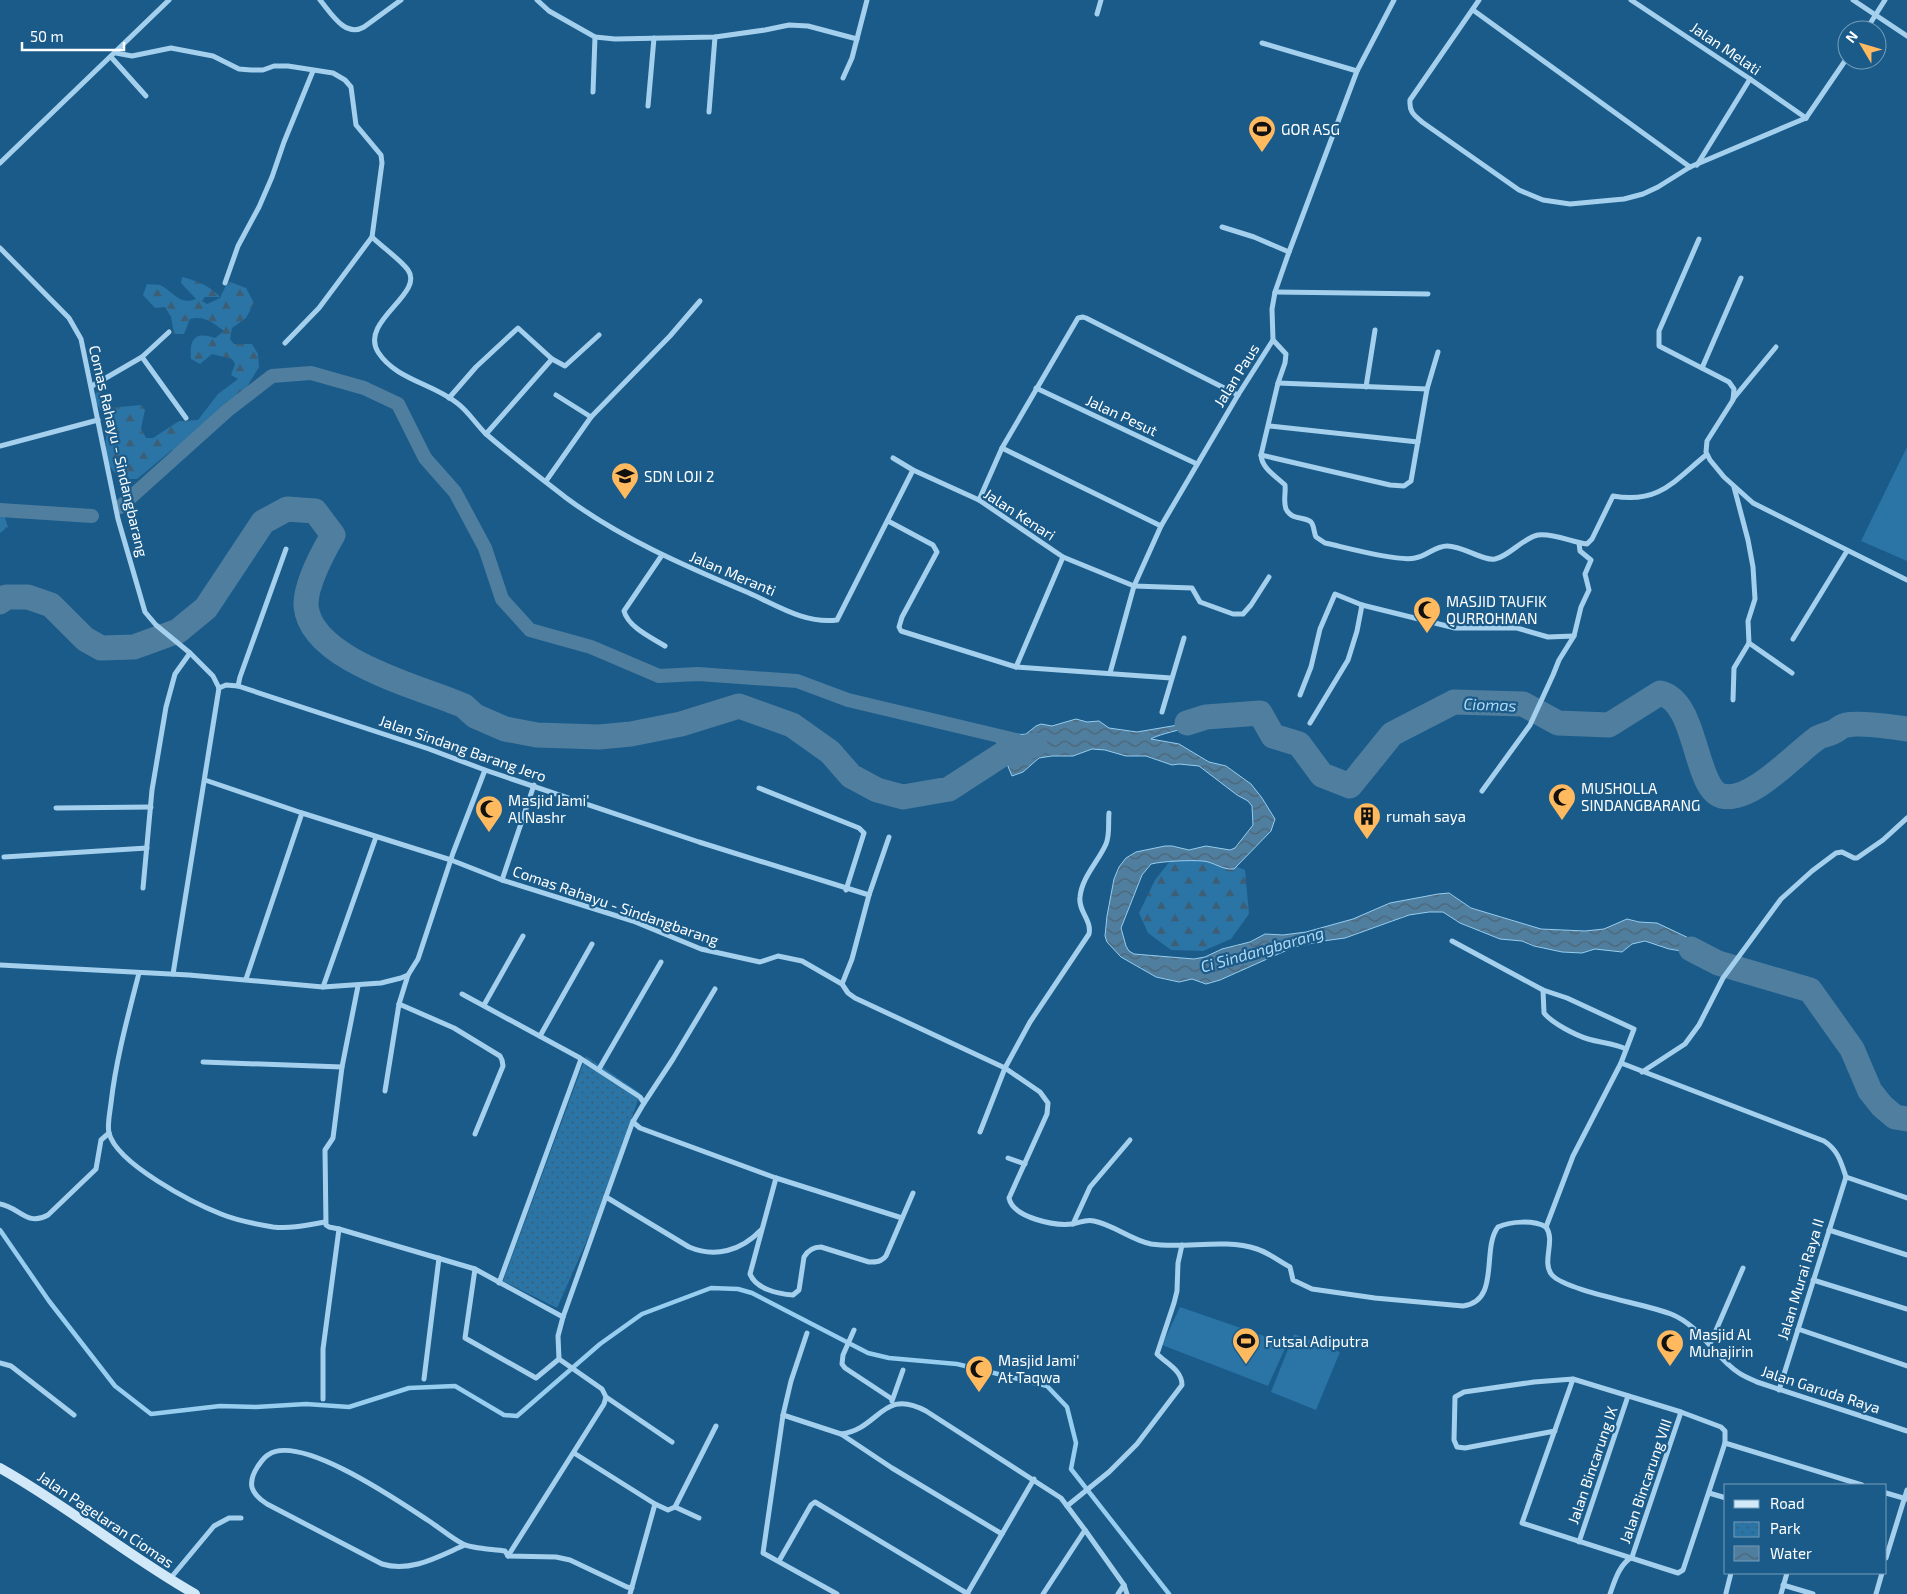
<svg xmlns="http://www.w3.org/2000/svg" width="1907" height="1594" font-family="'Exo 2',sans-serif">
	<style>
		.grass { fill: #2a74a6 }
		.forest { fill: url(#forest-firs) }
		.park { fill: url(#park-dots) }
		.water { fill: url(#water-waves); stroke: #97cdef }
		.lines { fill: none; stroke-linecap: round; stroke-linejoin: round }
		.stream { stroke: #97cdef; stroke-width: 4.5 }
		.canal { stroke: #4f7e9f; stroke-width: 14 }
		.river { stroke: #4f7e9f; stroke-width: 25 }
		.minor { stroke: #a4d0ed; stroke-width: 5 }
		.secondary { stroke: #d1e8f9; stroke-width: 10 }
		.labels { text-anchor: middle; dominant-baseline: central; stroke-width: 4.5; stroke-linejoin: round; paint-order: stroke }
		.street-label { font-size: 15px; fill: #fff; stroke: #1a5b8a }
		.poi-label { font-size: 15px; fill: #fff; stroke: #1a5b8a; text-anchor: start }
		.water-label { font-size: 16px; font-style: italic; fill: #b0d9f4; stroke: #1a5b8a }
	</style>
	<defs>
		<pattern id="forest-firs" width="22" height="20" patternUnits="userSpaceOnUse" patternTransform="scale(1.25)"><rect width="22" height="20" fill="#2a74a6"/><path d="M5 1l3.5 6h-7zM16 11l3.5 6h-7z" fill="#3d5e74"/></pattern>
		<pattern id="park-dots" width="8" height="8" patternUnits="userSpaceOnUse" patternTransform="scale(1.25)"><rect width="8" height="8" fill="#2a74a6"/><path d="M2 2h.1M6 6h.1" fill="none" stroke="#3d5e74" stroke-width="1.8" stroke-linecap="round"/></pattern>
		<pattern id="water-waves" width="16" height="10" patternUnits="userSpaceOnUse" patternTransform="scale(1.25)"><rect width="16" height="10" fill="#4f7e9f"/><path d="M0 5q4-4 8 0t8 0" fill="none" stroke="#4e6576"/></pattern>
	</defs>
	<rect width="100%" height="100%" fill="#1a5b8a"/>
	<g class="grass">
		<polygon points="1907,447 1907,561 1861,541"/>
		<polygon points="1180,1307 1287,1344 1268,1386 1162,1345"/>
		<polygon points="1294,1334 1340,1352 1316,1410 1271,1392"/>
	</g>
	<g class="forest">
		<path d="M182 277C197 281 209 285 220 297H205L202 301 207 304 220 298 228 281 246 288 254 303 246 318 232 328 230 339 234 344H252L258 354 259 367 230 415 216 429 183 449 172 450 137 479H125L116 474 105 461 104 455 108 422 92 396 99 391 102 392 103 404 108 408 141 405 145 410 141 428 146 438H153L179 421 198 420 218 394 238 379 231 375 235 364 232 359 212 354 200 364 191 359C189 339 195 331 215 338L224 331C214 323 203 315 190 319L184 334H174L171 317 165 307 155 308 143 295 147 284C151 285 156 284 160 285 173 291 179 306 196 299L181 283Z"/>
		<polygon points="0,513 4,515 8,527 0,533"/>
		<polygon points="1208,855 1245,870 1249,914 1231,939 1203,951 1171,950 1148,933 1139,913 1155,880 1170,861"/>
	</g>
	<polygon class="park" points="586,1056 640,1093 606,1197 557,1308 503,1281"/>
	<path class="water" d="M1199 715H1232L1229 721C1217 721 1159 733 1151 739L1179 744 1209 762 1226 766 1251 784 1262 798 1275 819 1271 831 1234 869C1222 870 1214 862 1203 861 1190 860 1164 861 1151 864L1142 875 1121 928 1126 946 1129 951 1134 954 1194 959 1205 957 1222 949 1250 942 1265 934 1283 935 1306 932 1353 919 1390 903 1438 894 1449 893 1471 908 1541 929 1585 931 1604 929 1627 919 1639 922 1657 923 1695 941 1724 961 1717 971 1688 952 1669 949 1645 941 1632 944 1622 952 1595 949 1582 953 1562 952 1534 946 1522 941 1500 939 1460 923 1443 912H1429L1409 915 1345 938 1323 941 1294 947 1220 980 1206 984 1192 979 1179 982 1156 977 1121 957 1107 942 1105 936 1107 916 1114 879 1119 867 1126 858 1136 852 1165 846H1172L1189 850 1206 846 1230 850 1235 848 1253 825 1252 806 1248 801 1237 795 1199 766 1179 764 1172 765 1146 756H1126L1105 750 1092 749 1073 756H1052L1039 758 1023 772 1012 776 1000 747 996 741C1002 729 1015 736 1026 734L1036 726 1041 724 1052 726 1076 719 1087 722 1099 721 1109 728 1137 732 1184 724Z"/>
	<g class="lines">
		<polyline class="stream" points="0,1230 49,1301 115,1386 151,1414 220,1406 256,1407 306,1404 349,1407 409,1388 455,1386 504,1415 517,1416 600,1344 642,1314 711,1288 738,1289 752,1293 868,1353 889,1358 957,1364 1047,1386 1067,1407 1076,1443 1071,1469 1169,1594"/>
		<g class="canal">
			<polyline points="120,507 228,410 272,376 311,373 364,388 398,404 425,458 455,492 485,548 502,599 530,630 591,647 659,676 698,674 797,681 848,700 1016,740"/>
			<polyline points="0,510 92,516"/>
		</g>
		<g class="river">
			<path d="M0 602 6 597H28L51 605 85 639 101 648 134 647 178 631 206 608 263 522 287 509 315 511 333 535C323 552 305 586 306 606 311 661 421 687 464 706L475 716 505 729 537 735 599 737 631 734 681 724 739 706 792 725 830 752 851 776 877 790 903 797 949 789 1006 752 1035 745"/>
			<path d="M1187 723 1206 717 1260 713 1273 736 1299 744 1322 775 1350 786 1392 734 1454 702 1523 704 1558 723 1609 725 1660 693C1698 701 1694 789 1722 796 1751 803 1794 755 1816 739 1821 735 1828 735 1833 732 1838 730 1842 725 1847 725 1861 722 1892 727 1907 729"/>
			<polyline points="1691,949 1718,963 1810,990 1852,1049 1870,1091 1882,1106 1895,1117 1907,1119"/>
		</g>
		<g class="minor">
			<path d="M320 0C331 13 345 38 364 27L401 0"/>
			<polyline points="537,0 549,11 595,37 615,39 715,37 765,30 789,25 808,26 857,39"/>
			<path d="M1479 0 1410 100C1409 112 1414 115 1422 122L1519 190 1543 200 1570 204 1624 199 1643 194 1658 187 1690 167 1806 118"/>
			<polyline points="1631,0 1750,79 1806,118"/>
			<polyline points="1853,0 1907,36"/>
			<polyline points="1473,10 1690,167"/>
			<polyline points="1097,14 1101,0"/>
			<polyline points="1866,30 1885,0"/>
			<polyline points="1262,43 1357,71"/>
			<polyline points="116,53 132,56 171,48 213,56 239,69 251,70 263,70 274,66 288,66 333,73 345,80 351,87 356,125 381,155 382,163 372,237 319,308 285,343"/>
			<polyline points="111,57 146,96"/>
			<polyline points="843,78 852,58 867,0"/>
			<polyline points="593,92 595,37"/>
			<polyline points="648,106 654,38"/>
			<polyline points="709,112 715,37"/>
			<polyline points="1806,118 1847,58"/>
			<polyline points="0,163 169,0"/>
			<polyline points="1697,165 1750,79"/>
			<polyline points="1222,227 1254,237 1289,252"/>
			<path d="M372 237C381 246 401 260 408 270 425 294 359 321 378 352 396 380 432 383 457 403 468 411 475 423 485 433 510 455 538 476 565 497 620 538 685 566 749 593 778 606 805 624 837 620L913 470"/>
			<polyline points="1699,239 1659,331 1659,346 1729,382 1734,389 1733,400 1707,441 1706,452 1710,460 1724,477 1753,503 1907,580"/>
			<polyline points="0,248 69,318 81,339 118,519 145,612 156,625 190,653 213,676 219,688"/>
			<polyline points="225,283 238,246 259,207 272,177 284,142 313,71"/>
			<polyline points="1275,292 1428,294"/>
			<polyline points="1273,340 1286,354 1285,363 1278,383 1261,455 1390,485 1404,486 1411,481 1427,389 1438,352"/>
			<polyline points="142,357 186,418"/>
			<polyline points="1702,368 1741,278"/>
			<polyline points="1278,383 1427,389"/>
			<polyline points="92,386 142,357 169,332"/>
			<polyline points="1366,387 1375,330"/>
			<polyline points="1036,388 1197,464"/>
			<polyline points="556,395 591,417"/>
			<polyline points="449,398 476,367 518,328 552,359 565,366 599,335"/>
			<polyline points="1733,399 1776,347"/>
			<polyline points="1269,426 1418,442"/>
			<polyline points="486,434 552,359"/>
			<polyline points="0,446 98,420"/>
			<polyline points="1002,448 1161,526"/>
			<path d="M1261 455C1262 469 1276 476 1285 485 1286 493 1283 501 1286 509 1292 521 1304 516 1311 522 1314 525 1314 533 1316 537L1325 543C1344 547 1398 562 1415 558 1427 556 1435 546 1447 546 1463 546 1483 561 1495 559 1508 557 1523 538 1538 535 1554 533 1571 542 1587 544L1592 539 1613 496C1659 504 1674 481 1706 455"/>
			<polyline points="893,458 913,470 979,500 1063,557 1134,586 1192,588 1200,602 1233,614 1243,614 1251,605 1269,577"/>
			<polyline points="546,481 591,417 670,336 700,301"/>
			<polyline points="979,500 1002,448 1078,318 1083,317 1086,318 1238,395"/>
			<polyline points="888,521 933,545 937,552 902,617 899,627 901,631 1016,667 1171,678"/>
			<path d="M662 555 624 611C628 627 652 638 665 646"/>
			<polyline points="1793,639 1847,551"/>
			<polyline points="1749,643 1792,673"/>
			<polyline points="1016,667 1063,557"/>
			<polyline points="1110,673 1134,586 1161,526 1238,395 1273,340 1272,309 1275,292 1289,252 1357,71 1394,0"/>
			<polyline points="238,686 240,677 286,549"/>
			<polyline points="219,688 226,685 238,686 429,749 485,770 699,842 869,895"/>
			<polyline points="1300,695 1311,667 1320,629 1335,594 1362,605 1455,628 1517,628 1548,637 1574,636"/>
			<polyline points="1733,700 1734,668 1749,643 1748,621 1755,599 1753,567 1748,540 1734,487"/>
			<polyline points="1162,712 1184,638"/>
			<polyline points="1310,723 1348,660 1357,631 1362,605"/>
			<path d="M205 780 302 813 451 860 502 880 633 921 701 949 760 962 778 956 802 961 842 984 848 993 855 998 1005 1068 1040 1092 1048 1103 1047 1114 1009 1198C1013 1218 1055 1226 1072 1224 1080 1223 1085 1219 1094 1221 1114 1225 1131 1240 1151 1244 1186 1249 1223 1238 1257 1249 1269 1253 1279 1261 1290 1267L1293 1280 1312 1289 1375 1298 1463 1306C1501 1301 1481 1249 1498 1227 1511 1221 1534 1220 1546 1227"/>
			<polyline points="759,788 859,828 864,833 846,890"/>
			<polyline points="1482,791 1530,725 1553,675 1559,660 1574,636 1581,607 1589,590 1585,574 1591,560 1580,551 1579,543"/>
			<polyline points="56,808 151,807"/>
			<polyline points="4,857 147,848"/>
			<polyline points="502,880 534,785"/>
			<polyline points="143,888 152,790 166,707 175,674 190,653"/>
			<path d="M1452 941 1543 990 1567 998 1634 1029 1621 1063 1573 1156 1546 1227C1556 1241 1541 1262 1552 1275 1566 1291 1646 1304 1671 1314 1701 1326 1713 1356 1739 1373 1745 1377 1751 1379 1757 1382L1907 1431"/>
			<polyline points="0,965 189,975 323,987 381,983 401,978 408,975 418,959 453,853 485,770"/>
			<path d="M139 973C128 1016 116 1059 111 1103 110 1112 107 1125 109 1133 117 1164 193 1203 221 1214 238 1221 255 1224 273 1227 291 1229 308 1225 325 1222"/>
			<polyline points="173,974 219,688"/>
			<polyline points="246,979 302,813"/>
			<polyline points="842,984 852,959 869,895 889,837"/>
			<polyline points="358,986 342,1067 333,1138 325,1150 326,1225 329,1227 339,1229 475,1269 563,1317"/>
			<polyline points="323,987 376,837"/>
			<path d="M1543 990 1544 1013C1552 1023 1575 1035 1588 1039 1601 1043 1614 1043 1626 1049"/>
			<polyline points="462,994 580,1058 640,1097 644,1103 634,1120 634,1123 640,1128 776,1178 902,1218"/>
			<polyline points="399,1004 454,1028 500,1056 502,1060 503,1066 475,1134"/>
			<polyline points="484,1005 523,936"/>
			<polyline points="540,1036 592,944"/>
			<polyline points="203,1062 342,1067"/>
			<path d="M1621 1063 1824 1141C1838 1150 1841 1162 1846 1177"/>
			<polyline points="599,1069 661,962"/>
			<polyline points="1642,1072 1685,1044 1699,1025 1723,978 1781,899 1812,871 1836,853 1842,852 1854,858 1857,858 1883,840 1907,818"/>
			<polyline points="385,1091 399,1004 408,975"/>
			<polyline points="644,1103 673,1059 715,989"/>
			<path d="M980 1132 1005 1068 1030 1022 1089 934C1092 920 1078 911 1080 897 1082 877 1098 862 1106 844 1110 835 1108 823 1109 813"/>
			<polyline points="1008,1158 1025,1164"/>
			<polyline points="1846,1177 1907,1198"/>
			<path d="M776 1178 750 1274C756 1289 778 1294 793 1295L799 1290 804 1257C808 1250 813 1247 821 1247L869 1262C877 1262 881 1262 886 1256L913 1193"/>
			<path d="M606 1197 689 1247C715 1258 741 1251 761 1230"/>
			<path d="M0 1204C19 1207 27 1227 48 1215L96 1169 101 1140 109 1133"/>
			<polyline points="1073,1224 1090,1187 1130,1140"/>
			<polyline points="1829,1230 1907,1255"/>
			<polyline points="475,1269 465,1338 536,1378 559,1359 558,1336 563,1317 633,1121"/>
			<polyline points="1813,1280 1907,1309"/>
			<polyline points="499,1283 581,1059"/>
			<polyline points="1798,1329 1907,1366"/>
			<polyline points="854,1330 843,1355 842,1364 845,1368 892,1399"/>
			<polyline points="807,1333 791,1381 783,1415 763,1553 837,1594"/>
			<polyline points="1710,1344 1743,1268"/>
			<polyline points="0,1363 11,1366 74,1415"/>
			<polyline points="424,1379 439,1258"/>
			<polyline points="1779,1390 1846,1177"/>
			<polyline points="606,1397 672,1442"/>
			<polyline points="323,1399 323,1349 339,1229"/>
			<polyline points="892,1401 903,1370"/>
			<polyline points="783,1415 841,1434 892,1468 1002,1534"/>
			<polyline points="1555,1431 1465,1448 1457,1447 1454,1440 1455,1397 1464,1392 1534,1382 1573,1379 1681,1412 1721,1427 1725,1431 1725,1443 1683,1570 1678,1573 1522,1523 1573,1379"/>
			<path d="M841 1434C880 1429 882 1387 926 1411L1061 1498 1085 1530 1124 1585 1127 1594"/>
			<polyline points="1725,1443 1862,1485"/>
			<polyline points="574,1453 655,1504 630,1594"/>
			<polyline points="1709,1493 1726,1498"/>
			<polyline points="1886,1493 1907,1499"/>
			<polyline points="655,1504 668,1510 675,1507 716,1426"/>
			<path d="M1067 1506 1109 1472 1137 1444 1182 1385C1182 1370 1166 1363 1157 1354L1174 1303 1177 1291 1178 1263 1182 1245"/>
			<polyline points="675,1507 699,1518"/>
			<polyline points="1579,1542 1628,1396"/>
			<path d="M465 1545C439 1556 411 1573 382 1564L267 1504C250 1493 247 1483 258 1466 261 1462 264 1457 268 1455 299 1432 400 1502 429 1521 440 1528 451 1538 463 1544 473 1549 494 1549 505 1551L508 1556 556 1557 570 1560 627 1587 632 1588"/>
			<polyline points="508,1556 604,1404 606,1397 602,1389 559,1359"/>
			<polyline points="1632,1557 1681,1412"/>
			<polyline points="1886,1558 1907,1490"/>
			<polyline points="779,1561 811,1505 815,1502 968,1594"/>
			<polyline points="169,1580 214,1526 229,1518 241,1518"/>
			<polyline points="1783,1585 1813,1594"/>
			<polyline points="1726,1593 1731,1573"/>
			<polyline points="967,1594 1034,1479"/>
			<polyline points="1043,1594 1085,1530"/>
			<polyline points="1118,1594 1124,1585"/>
			<path d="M1610 1594C1615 1580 1619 1565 1632 1557"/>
			<polyline points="1781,1594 1787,1573"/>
			<polyline points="1876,1594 1882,1573"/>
		</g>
		<path class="secondary" d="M0 1468C68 1506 128 1556 195 1594"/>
	</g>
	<defs>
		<g id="stadium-pin" transform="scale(1.4375)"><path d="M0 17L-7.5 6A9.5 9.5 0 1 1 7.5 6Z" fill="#ffba60" stroke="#1a5b8a"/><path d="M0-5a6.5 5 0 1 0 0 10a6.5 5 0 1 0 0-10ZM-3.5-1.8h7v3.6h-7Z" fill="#111"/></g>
		<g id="school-pin" transform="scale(1.4375)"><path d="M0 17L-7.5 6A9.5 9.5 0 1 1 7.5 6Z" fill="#ffba60" stroke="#1a5b8a"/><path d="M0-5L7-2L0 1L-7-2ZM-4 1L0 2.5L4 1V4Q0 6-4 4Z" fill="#111"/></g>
		<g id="mosque-pin" transform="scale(1.4375)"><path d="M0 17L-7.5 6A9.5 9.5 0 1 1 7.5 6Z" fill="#ffba60" stroke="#1a5b8a"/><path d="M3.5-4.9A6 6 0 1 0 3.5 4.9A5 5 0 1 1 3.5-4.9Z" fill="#111"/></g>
		<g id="building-pin" transform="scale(1.4375)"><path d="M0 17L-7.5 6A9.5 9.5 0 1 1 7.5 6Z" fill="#ffba60" stroke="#1a5b8a"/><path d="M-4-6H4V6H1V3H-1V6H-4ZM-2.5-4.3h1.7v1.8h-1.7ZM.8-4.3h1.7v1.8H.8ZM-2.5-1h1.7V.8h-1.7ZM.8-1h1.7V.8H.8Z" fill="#111"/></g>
	</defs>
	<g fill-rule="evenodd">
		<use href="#stadium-pin" x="1262" y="129"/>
		<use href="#school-pin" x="625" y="476"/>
		<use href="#mosque-pin" x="1427" y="610"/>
		<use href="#mosque-pin" x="1562" y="797"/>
		<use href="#mosque-pin" x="489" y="809"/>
		<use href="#building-pin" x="1367" y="816"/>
		<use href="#stadium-pin" x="1246" y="1341"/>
		<use href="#mosque-pin" x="1670" y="1343"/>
		<use href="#mosque-pin" x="979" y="1369"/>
	</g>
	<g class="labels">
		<g class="street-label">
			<text transform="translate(1726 48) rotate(34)">Jalan Melati</text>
			<text transform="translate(1236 375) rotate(-58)">Jalan Paus</text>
			<text transform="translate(1122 415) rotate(25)">Jalan Pesut</text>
			<text transform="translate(119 451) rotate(77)">Comas Rahayu - Sindangbarang</text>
			<text transform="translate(1020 514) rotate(33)">Jalan Kenari</text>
			<text transform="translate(733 573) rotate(23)">Jalan Meranti</text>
			<text transform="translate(463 748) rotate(19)">Jalan Sindang Barang Jero</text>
			<text transform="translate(616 905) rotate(19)">Comas Rahayu - Sindangbarang</text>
			<text transform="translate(1800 1279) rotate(-73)">Jalan Murai Raya II</text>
			<text transform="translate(1821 1389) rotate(18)">Jalan Garuda Raya</text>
			<text transform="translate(1592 1465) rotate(-71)">Jalan Bincarung IX</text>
			<text transform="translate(1645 1481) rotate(-71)">Jalan Bincarung VIII</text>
			<text transform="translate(106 1519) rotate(34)">Jalan Pagelaran Ciomas</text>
		</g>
		<g class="poi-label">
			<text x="1281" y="129">GOR ASG</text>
			<text x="644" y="476">SDN LOJI 2</text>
			<text x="1446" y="601">MASJID TAUFIK<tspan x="1446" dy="17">QURROHMAN</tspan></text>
			<text x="1581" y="788">MUSHOLLA<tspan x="1581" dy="17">SINDANGBARANG</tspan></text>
			<text x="508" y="800">Masjid Jami'<tspan x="508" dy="17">Al Nashr</tspan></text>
			<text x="1386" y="816">rumah saya</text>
			<text x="1689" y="1334">Masjid Al<tspan x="1689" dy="17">Muhajirin</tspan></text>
			<text x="1265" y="1341">Futsal Adiputra</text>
			<text x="998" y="1360">Masjid Jami'<tspan x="998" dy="17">At Taqwa</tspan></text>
		</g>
		<g class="water-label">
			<text transform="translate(1490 704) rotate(2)">Ciomas</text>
			<text transform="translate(1262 949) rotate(-16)">Ci Sindangbarang</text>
		</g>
	</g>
	<rect x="1724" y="1484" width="162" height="90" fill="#1a5b8a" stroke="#769db9"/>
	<rect x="1734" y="1500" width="25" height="8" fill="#d1e8f9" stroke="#769db9"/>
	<text x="1770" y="1509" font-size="15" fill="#ffffff">Road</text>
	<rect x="1734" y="1522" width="25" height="15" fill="url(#park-dots)" stroke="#769db9"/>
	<text x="1770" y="1534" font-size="15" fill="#ffffff">Park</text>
	<rect x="1734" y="1546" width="25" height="15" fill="url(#water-waves)" stroke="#769db9"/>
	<text x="1770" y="1559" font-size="15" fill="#ffffff">Water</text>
	<g transform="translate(1862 45) rotate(308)"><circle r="24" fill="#1a5b8a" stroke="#769db9"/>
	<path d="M0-4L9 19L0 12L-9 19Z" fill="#ffba60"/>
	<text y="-8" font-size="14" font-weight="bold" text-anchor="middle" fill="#ffffff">N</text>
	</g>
	<path d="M22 42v8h102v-8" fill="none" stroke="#ffffff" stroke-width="2.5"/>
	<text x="30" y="42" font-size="15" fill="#ffffff" stroke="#1a5b8a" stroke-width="4" paint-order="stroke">50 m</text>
</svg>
